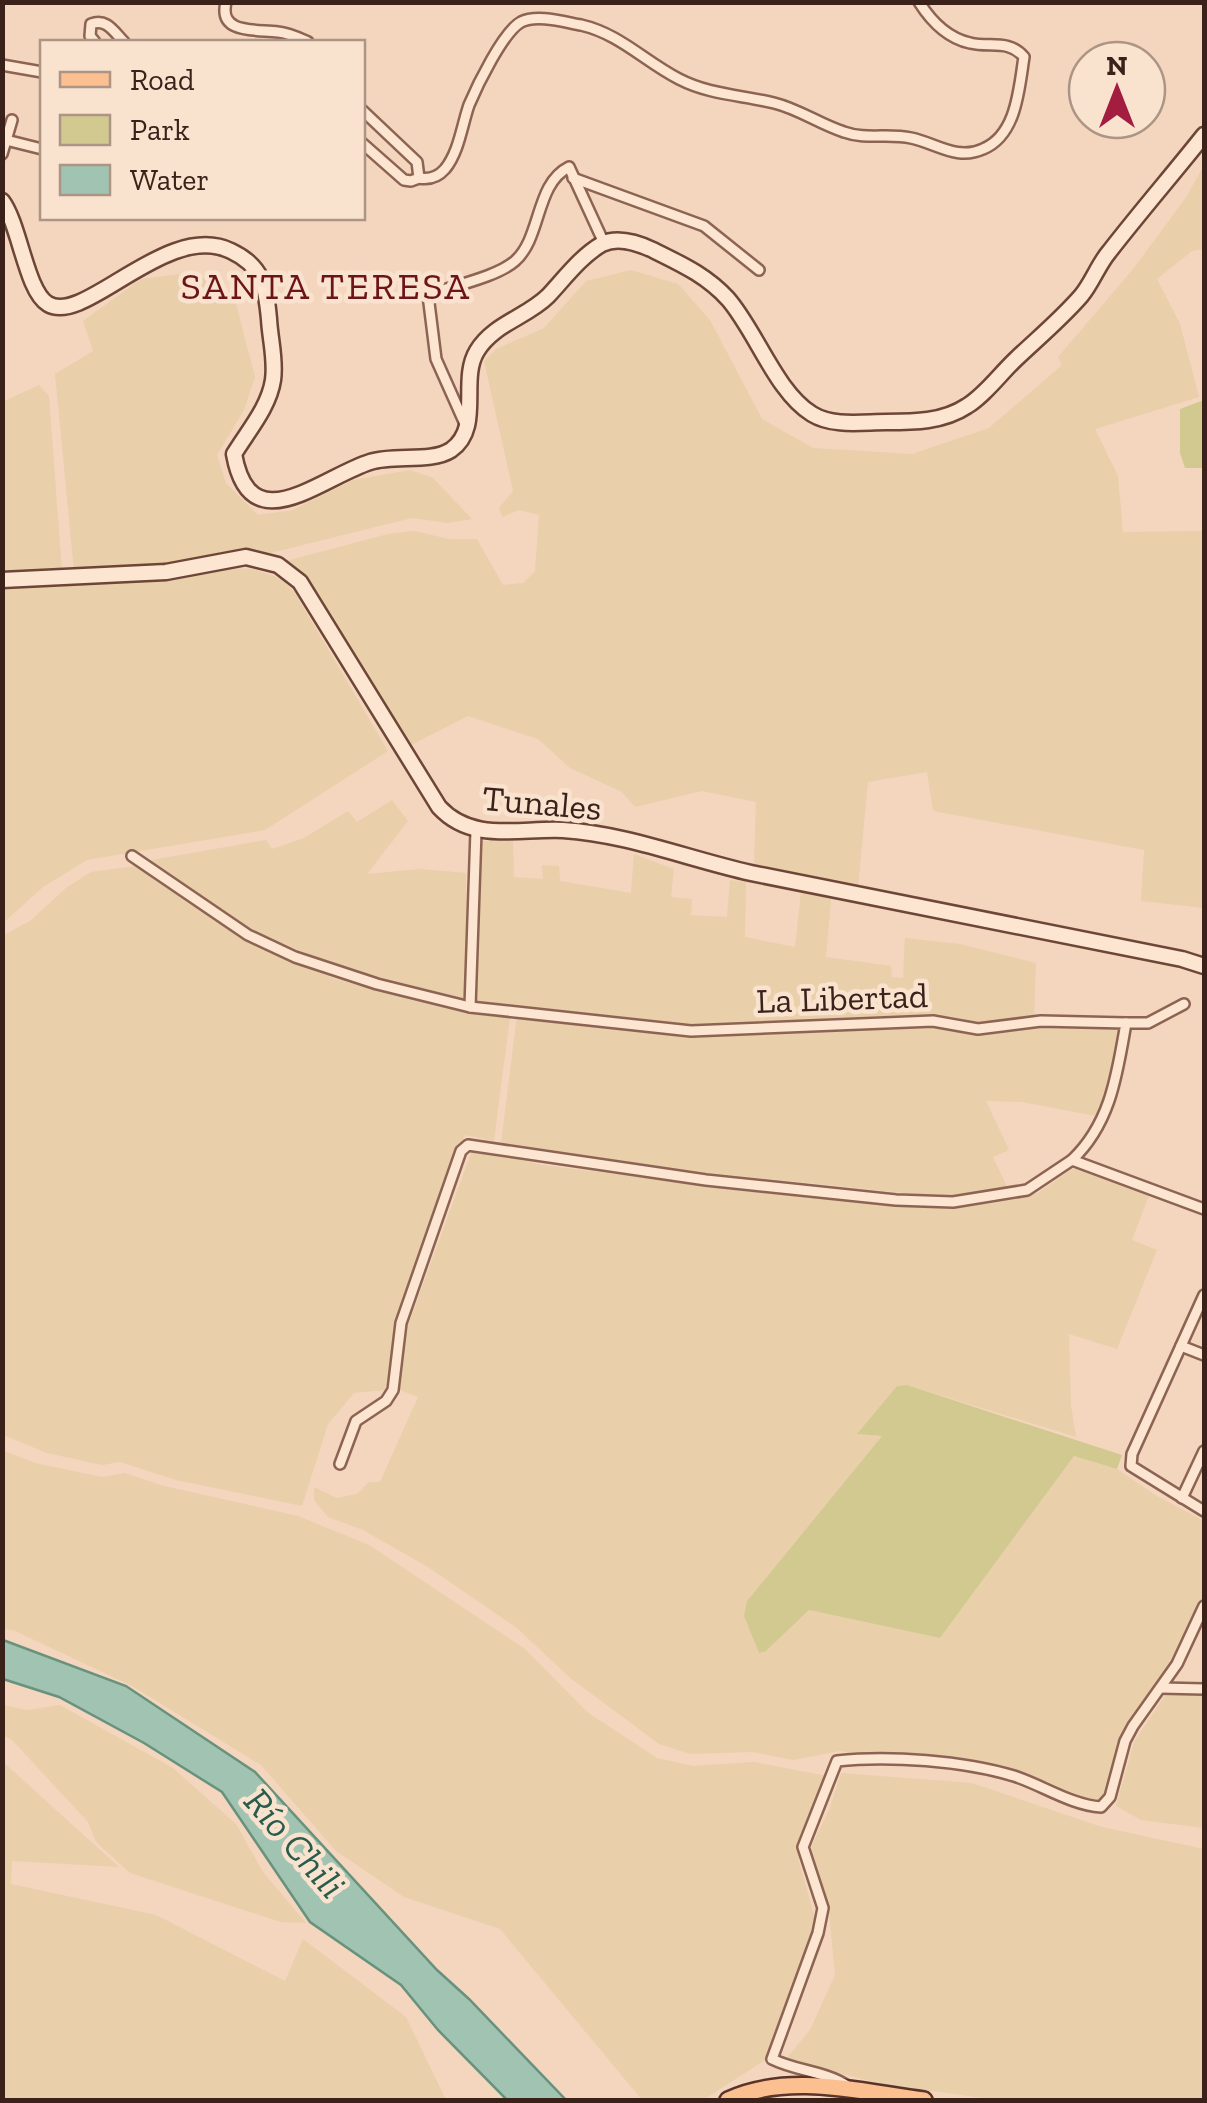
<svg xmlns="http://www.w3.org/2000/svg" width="1207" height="2103" font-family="'Zilla Slab',serif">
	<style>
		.farmland { fill: #e9cfaa }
		.green { fill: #d2c990 }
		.water { fill: #a1c3b1; stroke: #68927d; stroke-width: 2.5 }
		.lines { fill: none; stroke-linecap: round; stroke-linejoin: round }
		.street-casing { stroke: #8d6454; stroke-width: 14 }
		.secondary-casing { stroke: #6e4638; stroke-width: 19 }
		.primary-casing { stroke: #5a3429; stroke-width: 20 }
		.street { stroke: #fce5d1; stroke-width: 9 }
		.secondary { stroke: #fce5d1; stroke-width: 14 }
		.primary { stroke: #fbbf90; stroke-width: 15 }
		.labels { text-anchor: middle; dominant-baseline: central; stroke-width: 9; stroke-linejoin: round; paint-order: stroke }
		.street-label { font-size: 35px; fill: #3a221b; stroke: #f9e2ce }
		.neighbourhood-label { font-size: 38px; letter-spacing: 2.5px; fill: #6c1518; stroke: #f9e2ce }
		.water-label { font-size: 38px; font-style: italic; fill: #285c4c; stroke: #f9e2ce }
	</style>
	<rect width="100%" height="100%" fill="#f3d6bd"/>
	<g class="farmland">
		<polygon points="1204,165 1204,249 1192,251 1157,279 1180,324 1199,397 1095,429 1118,476 1123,532 1204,531 1204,908 1141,901 1144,850 933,811 927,772 868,782 858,887 754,866 756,802 702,791 635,807 622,792 570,768 538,739 468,716 405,748 285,565 286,561 388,534 414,531 449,539 477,539 503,585 523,583 535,571 539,515 519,510 502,517 499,508 513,491 484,361 496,349 544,328 586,281 631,270 678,284 710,320 762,419 813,448 912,454 989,428 1062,365 1058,357 1134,268 1187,196"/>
		<polygon points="195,272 235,300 255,377 244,410 217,455 226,483 258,515 293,510 353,480 410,470 433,478 472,519 448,523 412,518 262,555 231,551 179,569 74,571 55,374 93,351 83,321 141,279"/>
		<polygon points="39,385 49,396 62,571 3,573 2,402"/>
		<polygon points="226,568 253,569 282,579 295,593 388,751 265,830 87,860 43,887 3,923 3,587 172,581"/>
		<polygon points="392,800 408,821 367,874 420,869 466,873 467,969 463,999 355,973 249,930 155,871 146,861 266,840 272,849 304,838 348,811 357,822"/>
		<polygon points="478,841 513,841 514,877 543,879 542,865 559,866 560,881 631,893 634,854 674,869 671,897 692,899 691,915 727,917 730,880 746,882 745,937 795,947 801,892 831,899 826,957 891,966 892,977 903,978 905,938 960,944 1036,963 1034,1017 982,1027 927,1017 692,1028 476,1002"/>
		<polygon points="135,866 251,944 335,979 453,1010 510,1017 494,1141 465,1135 397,1327 385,1390 354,1393 328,1424 302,1506 176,1480 120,1462 102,1465 47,1453 3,1435 2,936 30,921 66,888 91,872"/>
		<polygon points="517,1016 690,1034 929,1023 977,1033 1054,1025 1121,1026 1110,1098 1101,1117 1022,1102 986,1101 1009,1150 993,1157 1009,1191 954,1198 554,1157 501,1144"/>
		<polygon points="473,1148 542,1165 688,1183 820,1192 857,1200 946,1208 1038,1193 1072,1169 1089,1172 1149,1195 1132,1240 1157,1250 1117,1349 1069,1334 1071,1406 1076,1437 907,1385 897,1386 859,1434 882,1436 747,1601 766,1651 809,1610 940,1638 1074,1456 1117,1469 1157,1496 1204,1521 1204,1594 1171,1669 1122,1743 1110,1798 1099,1803 1041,1782 974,1764 905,1753 876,1757 840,1751 793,1760 752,1752 690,1754 659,1744 569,1677 517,1628 428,1567 363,1530 328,1517 314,1500 314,1487 337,1498 357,1494 369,1482 380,1482 418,1397 400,1390 408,1325"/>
		<polygon points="2,1450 35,1463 102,1477 125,1473 164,1486 298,1516 369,1545 525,1649 587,1712 657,1758 693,1766 754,1762 827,1776 798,1858 816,1922 765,2060 703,2100 642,2100 500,1929 404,1897 336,1851 261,1765 132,1686 13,1630 3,1629"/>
		<polygon points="1168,1691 1204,1691 1204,1828 1141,1820 1116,1806 1134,1742"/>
		<polygon points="3,1705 27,1710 60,1705 173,1768 236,1824 263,1872 306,1923 281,1922 130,1873 96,1842 88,1822 12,1740 3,1735"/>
		<polygon points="2,1761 119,1867 12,1861 11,1884 156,1915 285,1981 303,1939 406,2017 446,2100 3,2100"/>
		<polygon points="841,1773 972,1783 1102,1827 1204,1849 1204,2100 999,2100 887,2085 785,2060 810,2030 835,1975 829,1912 811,1847 830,1808"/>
	</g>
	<g class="green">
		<polygon points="1204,400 1204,468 1185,468 1180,453 1180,409"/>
		<polygon points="907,1385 1122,1455 1117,1469 1074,1456 940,1638 809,1610 766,1651 759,1653 744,1616 747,1601 882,1436 857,1434 897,1386"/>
	</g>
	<polygon class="water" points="3,1640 126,1686 255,1772 437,1970 469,1999 566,2100 507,2100 438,2030 401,1985 310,1922 222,1792 144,1743 59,1697 3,1679"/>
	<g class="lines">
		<g class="street-casing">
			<g id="street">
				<path d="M226 2C218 35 257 29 278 32 289 33 299 38 308 42"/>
				<path d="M95 42 90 36 91 24C107 18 114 32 124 42"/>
				<polyline points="2,65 42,72"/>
				<polyline points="362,110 417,162 419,178 411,181 404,180 362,143"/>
				<polyline points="6,140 42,149"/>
				<polyline points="2,154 12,120"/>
				<path d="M419 178C430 180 438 177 445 169 459 152 462 125 469 105 477 86 503 32 521 22 537 14 564 22 581 25 620 34 644 61 679 79 710 95 742 95 774 103 799 109 819 124 844 132 866 140 888 133 911 138 936 143 957 161 983 149 1017 135 1019 88 1024 57 1009 39 990 48 970 43 947 38 931 21 919 2"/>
				<polyline points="573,178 704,226 759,270"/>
				<path d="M465 424 436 359 428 295C452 286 497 277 515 261 542 237 535 184 569 167L604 243"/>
				<path d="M132 856 248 935 295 957 377 984 470 1007 691 1031 933 1021 978 1029 1041 1021 1126 1023C1117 1074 1111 1123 1072 1160"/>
				<polyline points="470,1007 476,831"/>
				<polyline points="1126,1023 1148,1023 1184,1004"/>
				<polyline points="1204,1295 1132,1454 1131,1466 1204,1511"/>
				<polyline points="1181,1346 1204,1355"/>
				<polyline points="340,1464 356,1421 386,1401 393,1390 401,1323 461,1151 468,1145 706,1180 896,1200 953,1202 1027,1190 1072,1160 1204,1209"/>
				<polyline points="1182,1498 1204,1451"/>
				<polyline points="1161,1688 1204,1689"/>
				<path d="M846 2085C824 2071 796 2071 772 2059L818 1933 823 1908 803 1847 837 1761C889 1755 964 1761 1014 1776 1042 1785 1071 1805 1101 1807L1110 1797 1125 1741 1133 1726 1177 1664 1204 1606"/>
			</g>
		</g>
		<g class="secondary-casing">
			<g id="secondary">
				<path d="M2 201C20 225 26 291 48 304 85 326 167 220 231 251 263 266 266 287 269 319 270 339 276 360 273 380 269 407 248 431 234 454 250 544 320 478 370 462 394 454 431 463 451 450 483 428 459 380 477 351 493 324 527 317 548 296 564 279 581 256 602 244 618 236 638 243 653 250 681 264 706 275 728 299 756 331 776 392 812 414 833 427 863 422 886 422 914 422 943 422 967 406 985 395 1000 374 1016 359 1037 339 1061 319 1081 296 1092 283 1098 265 1109 252 1140 212 1173 174 1204 135"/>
				<path d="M2 580 166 572 246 557 278 565 300 582 439 807C472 843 519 828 563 830 627 834 688 859 751 873L1182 959 1204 966"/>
			</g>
		</g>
		<g class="primary-casing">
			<path id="primary" d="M728 2100C788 2072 861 2092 924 2100"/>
		</g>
		<use href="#street" class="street"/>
		<use href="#secondary" class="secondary"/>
		<use href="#primary" class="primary"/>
	</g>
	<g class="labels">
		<g class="street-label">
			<text transform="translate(542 803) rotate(5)">Tunales</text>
			<text transform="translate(842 998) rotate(-2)">La Libertad</text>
		</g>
		<g class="neighbourhood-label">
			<text x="326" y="286">SANTA TERESA</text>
		</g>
		<g class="water-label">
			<text transform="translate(295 1843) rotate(49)">Río Chili</text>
		</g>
	</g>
	<rect width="1207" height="2103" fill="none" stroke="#3a221b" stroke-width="10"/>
	<rect x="40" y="40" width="325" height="180" fill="#f9e2ce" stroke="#ad9586" stroke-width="2.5"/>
	<rect x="60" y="72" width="50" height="15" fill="#fbbf90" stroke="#ad9586" stroke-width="2.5"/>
	<text x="130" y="90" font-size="30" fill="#3a221b">Road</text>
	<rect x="60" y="115" width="50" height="30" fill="#d2c990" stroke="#ad9586" stroke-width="2.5"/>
	<text x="130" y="140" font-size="30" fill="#3a221b">Park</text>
	<rect x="60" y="165" width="50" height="30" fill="#a1c3b1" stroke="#ad9586" stroke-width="2.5"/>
	<text x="130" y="190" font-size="30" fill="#3a221b">Water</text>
	<g transform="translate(1117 90)"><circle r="48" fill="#f9e2ce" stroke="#ad9586" stroke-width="2.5"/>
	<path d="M0-8L18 38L0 25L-18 38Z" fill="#a21d3f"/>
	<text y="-15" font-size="28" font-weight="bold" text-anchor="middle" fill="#3a221b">N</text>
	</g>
</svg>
